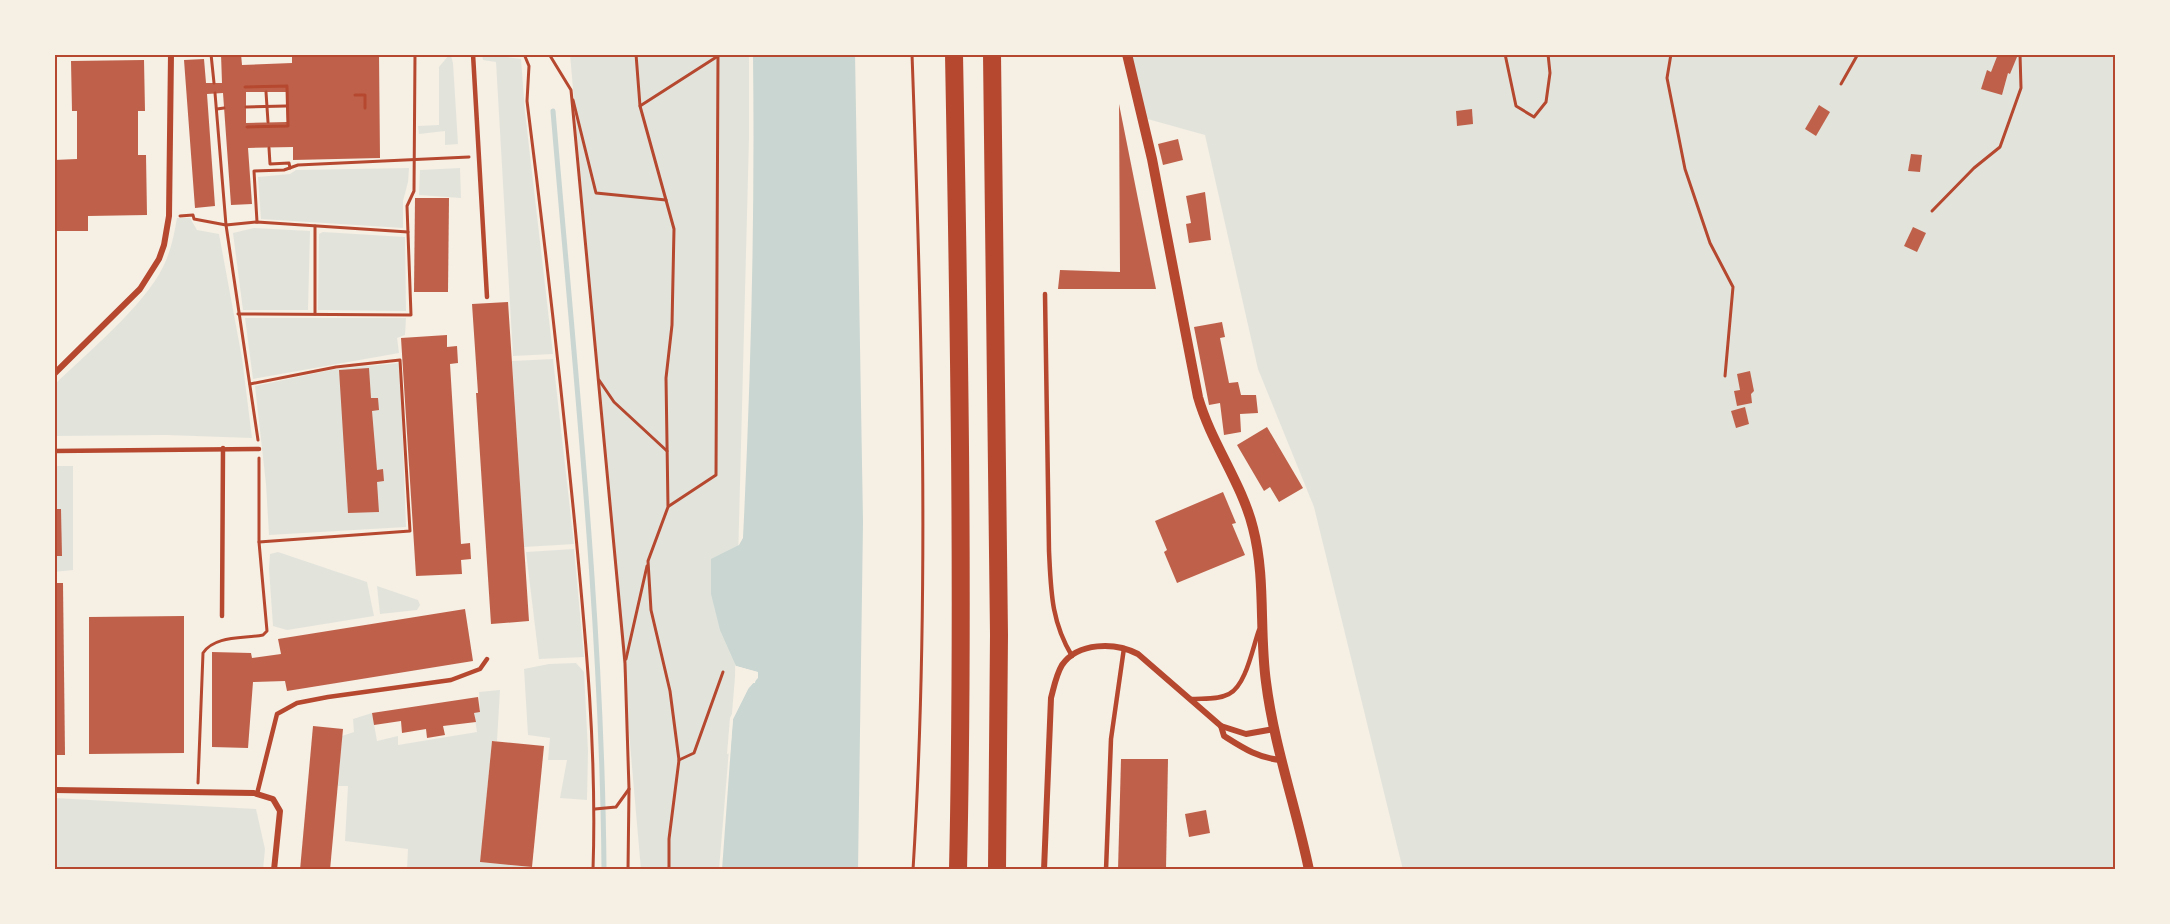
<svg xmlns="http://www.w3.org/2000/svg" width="2170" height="924" font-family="'PT Sans Narrow',sans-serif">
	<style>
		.green { fill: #e2e4dc }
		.water { fill: #c9d6d2 }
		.pier { fill: #f6efe4 }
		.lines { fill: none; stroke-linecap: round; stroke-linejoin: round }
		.stream { stroke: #c9d6d2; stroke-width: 5 }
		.building { fill: #bf614a; fill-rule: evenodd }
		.path { stroke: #b5482f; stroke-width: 3 }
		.service { stroke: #b5482f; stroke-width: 4.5 }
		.minor { stroke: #b5482f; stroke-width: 6 }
		.tertiary { stroke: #b5482f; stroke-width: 10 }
		.motorway { stroke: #b5482f; stroke-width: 18 }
		.neatline { fill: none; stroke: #b5482f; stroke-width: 2 }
	</style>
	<rect width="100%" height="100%" fill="#f6efe4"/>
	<g class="green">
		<polygon points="482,54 521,59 525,112 553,354 513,356 496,62 483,60"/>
		<polygon points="570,54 749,54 749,138 735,677 719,870 641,870"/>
		<polygon points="1127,54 2116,54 2116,870 1403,870 1314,507 1258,369 1205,135 1144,118"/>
		<polygon points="449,55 451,56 453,63 458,144 445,145 445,131 419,134 418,126 439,125 439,67"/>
		<polygon points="409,168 408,182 403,201 403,228 261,219 258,177 290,174 296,170"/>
		<polygon points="460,168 461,198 419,195 420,170"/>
		<path d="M177 218H190L197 230 219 234 242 358 252 438 166 435 54 436V385C86 354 144 306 163 267 171 251 174 235 177 218Z"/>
		<polygon points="254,228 310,231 308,310 243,310 233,233"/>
		<polygon points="323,232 405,237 406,311 318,310 319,234"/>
		<polygon points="245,318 406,318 405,335 397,338 399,353 253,379"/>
		<polygon points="553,359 574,544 524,547 512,361"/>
		<polygon points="400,363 406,527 269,535 266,484 255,386 335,369"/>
		<polygon points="54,466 73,466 73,570 54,572"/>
		<polygon points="574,549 584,657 539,659 526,552"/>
		<polygon points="278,552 367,582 374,616 287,630 273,626 269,569 270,554"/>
		<polygon points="377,586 418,600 420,605 417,610 380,614"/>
		<polygon points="576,663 584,672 588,751 587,800 560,798 567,760 548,760 550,738 528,735 524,669 549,664"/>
		<polygon points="500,690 497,741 492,741 480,862 532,867 531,870 407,870 408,849 345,841 348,786 338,786 342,736 354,732 353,719 372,713 377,741 398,736 398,745 477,732 474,713 480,711 479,692"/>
		<polygon points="54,798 256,809 265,849 263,870 54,870"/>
	</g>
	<path class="water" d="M753 54H855L863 522 858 870H722L733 719 751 683H755L757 672 736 666 720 630 711 594V559L739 545 743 538C751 377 755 215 753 54Z"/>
	<polygon class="pier" points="736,666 758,672 758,678 748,689 733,719 730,753 727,754 730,718 745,687 755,677 755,674 735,668"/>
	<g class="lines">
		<path class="stream" d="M553 111C574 363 602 616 604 870"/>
	</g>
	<g class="building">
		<path d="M221 54H241L242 65 292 63V55L379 54 380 158 293 160V147L248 148 252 204 231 205 223 93 207 94 215 206 195 208 184 60 204 59 206 83H222ZM246 92H286L287 122 246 123Z"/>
		<polygon points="1998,54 2010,54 2017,57 2010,74 2008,73 2002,95 1981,89 1987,70 1991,72"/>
		<polygon points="144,60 145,111 138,111 138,155 146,155 147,215 88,216 88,231 54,231 54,160 77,159 77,111 72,111 71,61"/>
		<polygon points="1119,104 1156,289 1058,289 1060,270 1120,272"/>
		<polygon points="1819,105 1830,112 1816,136 1805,129"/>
		<polygon points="1472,109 1473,124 1457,126 1456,111"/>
		<polygon points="1178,139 1183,160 1163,165 1158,144"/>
		<polygon points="1911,154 1922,155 1920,172 1908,171"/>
		<polygon points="1205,192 1211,240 1189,243 1186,224 1191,223 1186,196"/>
		<polygon points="415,198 449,198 448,292 414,292"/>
		<polygon points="1913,227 1926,233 1917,252 1904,246"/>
		<polygon points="508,302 529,621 491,624 476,393 478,393 472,304"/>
		<polygon points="1222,322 1225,337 1220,338 1229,383 1238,382 1241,395 1256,395 1258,413 1240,414 1241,432 1224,435 1220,403 1209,405 1194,327"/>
		<polygon points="447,335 447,347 457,346 458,363 450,364 461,544 470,543 471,559 461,560 462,574 416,576 401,338"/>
		<polygon points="369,368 371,398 378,398 379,410 372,411 377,470 383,469 384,481 377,482 379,512 348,513 339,370"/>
		<polygon points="1750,371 1754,391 1751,394 1752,403 1737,406 1734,391 1740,390 1737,374"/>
		<polygon points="1745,407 1749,424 1736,428 1731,411"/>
		<polygon points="1267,427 1303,488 1279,502 1270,487 1264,491 1237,445"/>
		<polygon points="1223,492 1236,523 1232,524 1245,555 1177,583 1164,552 1167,550 1155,521"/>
		<polygon points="54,509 61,509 62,556 54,556"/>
		<polygon points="54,583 63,583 65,755 54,755"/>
		<polygon points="465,609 473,661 287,691 285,681 253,682 248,748 212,747 212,652 251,653 252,658 281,654 278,639"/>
		<polygon points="184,616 184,753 89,754 89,617"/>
		<polygon points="478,697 480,712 474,713 476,722 443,726 445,735 427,738 426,729 402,733 401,721 374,725 372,713"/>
		<polygon points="313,726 343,729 330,870 300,870"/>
		<polygon points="492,741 544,746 532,867 480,862"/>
		<polygon points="1121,759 1168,759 1166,870 1118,870"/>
		<polygon points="1206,810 1210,833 1189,837 1185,814"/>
	</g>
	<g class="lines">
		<g class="path">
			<polyline points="211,54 214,83"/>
			<path d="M524 54 529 66 527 101C545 243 561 384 575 526 586 640 597 755 593 870"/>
			<polyline points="549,54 571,90 625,663 629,789 628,870"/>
			<polyline points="636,54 640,106 674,229 672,325 666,378 668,507 648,561 651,610 670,691 679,760 669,839 669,870"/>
			<path d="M912 54C922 326 930 598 913 870"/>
			<polyline points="1505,54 1516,106 1534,117 1546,102 1550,73 1548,54"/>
			<polyline points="1671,54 1667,78 1685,169 1710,243 1733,287 1725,376"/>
			<polyline points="1841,84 1858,54"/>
			<polyline points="245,87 287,86 287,88 288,126 247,127"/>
			<polyline points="266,92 268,122"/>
			<polyline points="215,93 226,225 258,440"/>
			<polyline points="355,95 365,95 365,108"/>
			<polyline points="573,100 596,193 666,200"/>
			<polyline points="640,106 718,56"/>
			<polyline points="246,107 286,106"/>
			<polyline points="217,109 224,108"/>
			<polyline points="269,148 270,164 289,163 290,168"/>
			<polyline points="1932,211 1974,168 2000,147 2021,88 2020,54"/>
			<polyline points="180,216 193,215 194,219 226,225 257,222 408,232"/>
			<polyline points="257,222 254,171 284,170 298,165 469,157"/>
			<polyline points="238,314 411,315 407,206 414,191 415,54"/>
			<polyline points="315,314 315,226"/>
			<polyline points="599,380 614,402 667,451"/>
			<polyline points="250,384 336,367 400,360 410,531 259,542"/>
			<polyline points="669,506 716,475 718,54"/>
			<polyline points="626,659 647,566"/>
			<polyline points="679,760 694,753 723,672"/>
			<path d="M198 783 203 653C215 635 244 639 263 635L267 631 259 542V458"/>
			<polyline points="595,809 616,807 629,789"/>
		</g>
		<g class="service">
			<polyline points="473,54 487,297"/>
			<path d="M1045 294 1049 551C1051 591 1051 621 1072 656"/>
			<polyline points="54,451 259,449"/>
			<polyline points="222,616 223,448"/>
			<path d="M1191 699C1203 698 1218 700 1229 694 1246 686 1253 646 1259 630"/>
			<polyline points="257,794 277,714 297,703 328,697 451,680 480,669 487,659"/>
			<polyline points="1106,870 1111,739 1124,648"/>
		</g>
		<g class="minor">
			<polyline points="54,374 140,289 159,259 164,245 169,216 171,54"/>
			<polyline points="1221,726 1246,734 1274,729"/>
			<polyline points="54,790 254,793 273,799 280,811 274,870"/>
			<path d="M1044 870 1051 698C1054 687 1056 675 1062 665 1078 642 1115 642 1138 654L1221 726 1224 736C1243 748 1258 758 1281 760"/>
		</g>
		<path class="tertiary" d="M1127 54 1152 159 1198 397C1211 443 1242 483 1253 528 1266 578 1259 631 1266 682 1274 746 1296 807 1309 870"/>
		<g class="motorway">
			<path d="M954 54C959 326 964 598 958 870"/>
			<polyline points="992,54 999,635 997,870"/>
		</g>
	</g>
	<rect width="2170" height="924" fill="none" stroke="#f6efe4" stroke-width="111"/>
	<rect x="56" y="56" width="2058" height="812" class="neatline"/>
</svg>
